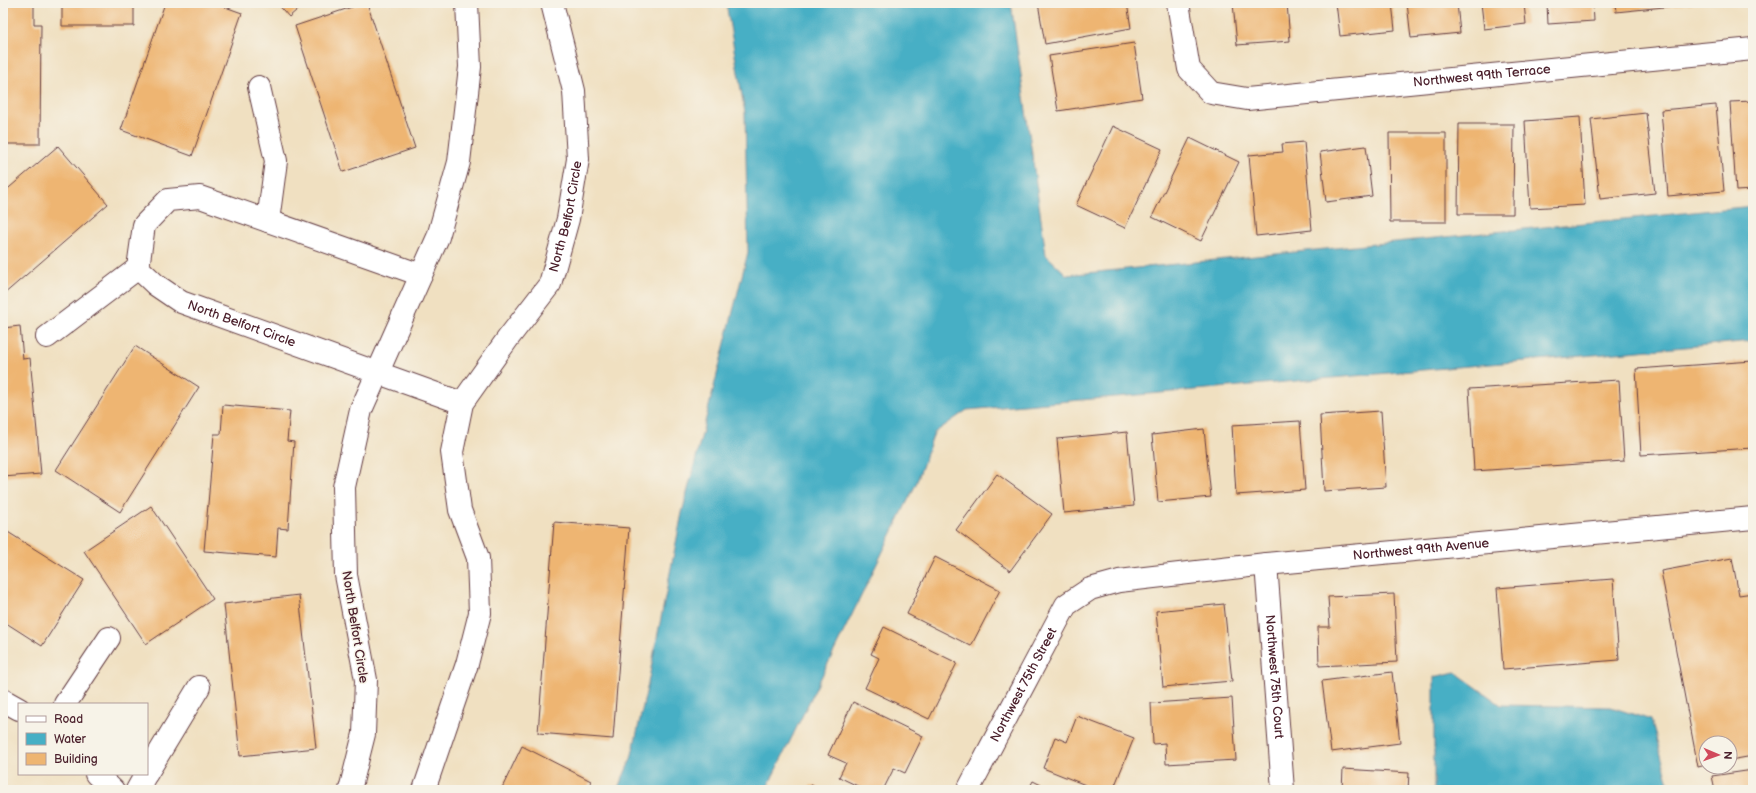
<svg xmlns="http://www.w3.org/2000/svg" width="1756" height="793" font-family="'Balsamiq Sans',sans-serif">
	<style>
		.water { fill: #46afc5; stroke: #486778 }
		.building { fill: #eeb572 }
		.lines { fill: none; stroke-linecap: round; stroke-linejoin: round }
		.minor-casing { stroke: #633c42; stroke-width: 24 }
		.minor { stroke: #fff; stroke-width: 22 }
		.labels { text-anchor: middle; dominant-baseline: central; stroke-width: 3; stroke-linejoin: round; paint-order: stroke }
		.street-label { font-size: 13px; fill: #4a1f2b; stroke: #f7f3e8 }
	</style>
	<rect width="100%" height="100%" fill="#f7f3e8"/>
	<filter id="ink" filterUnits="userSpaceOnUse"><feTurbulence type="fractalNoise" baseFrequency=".025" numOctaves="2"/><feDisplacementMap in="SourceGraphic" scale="8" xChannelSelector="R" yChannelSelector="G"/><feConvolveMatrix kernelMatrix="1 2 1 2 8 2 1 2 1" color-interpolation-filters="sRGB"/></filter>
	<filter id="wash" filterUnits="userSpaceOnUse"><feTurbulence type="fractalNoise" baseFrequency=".012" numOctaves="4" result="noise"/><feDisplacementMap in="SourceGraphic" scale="16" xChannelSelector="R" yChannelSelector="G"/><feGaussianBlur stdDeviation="0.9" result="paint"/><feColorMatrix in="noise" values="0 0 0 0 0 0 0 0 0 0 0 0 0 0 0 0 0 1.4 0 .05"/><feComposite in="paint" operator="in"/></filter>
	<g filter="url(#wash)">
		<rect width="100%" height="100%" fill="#f0e0c1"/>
		<g class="water">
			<polygon points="726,3 1011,3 1046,255 1067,275 1753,206 1753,341 967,410 934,433 916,484 766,790 617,790 631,759 647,688 682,513 748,252 745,113"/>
			<polygon points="1455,672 1501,705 1611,707 1651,720 1671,790 1434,790 1434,677"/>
		</g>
		<g id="blocks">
			<g class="building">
				<polygon points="3,3 34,3 34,24 41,24 40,144 3,144"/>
				<polygon points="62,3 140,3 140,6 134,6 134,26 62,26"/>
				<polygon points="165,3 214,3 242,13 192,156 121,130"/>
				<polygon points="277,3 305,3 289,17"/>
				<polygon points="364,3 367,3 415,148 343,172 295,26"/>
				<polygon points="1038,3 1127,3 1131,28 1045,44"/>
				<polygon points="1233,3 1287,3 1290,41 1237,45"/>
				<polygon points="1336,3 1392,3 1395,30 1340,36"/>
				<polygon points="1407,3 1457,3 1460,33 1411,38"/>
				<polygon points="1481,3 1524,3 1526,24 1484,29"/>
				<polygon points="1547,3 1593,3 1594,21 1548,24"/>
				<polygon points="1615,3 1693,3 1693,4 1616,12"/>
				<polygon points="1134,43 1142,98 1058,111 1049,56"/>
				<polygon points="1753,101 1753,190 1736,191 1730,102"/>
				<polygon points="1716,105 1724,191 1668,196 1661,110"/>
				<polygon points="1646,113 1655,193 1600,199 1591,119"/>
				<polygon points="1580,117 1585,205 1530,208 1525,121"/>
				<polygon points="1459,124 1514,124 1513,214 1458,214"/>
				<polygon points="1113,126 1162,149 1125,228 1076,205"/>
				<polygon points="1389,133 1446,133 1446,222 1390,222"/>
				<polygon points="1190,138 1239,162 1201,241 1152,217"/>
				<polygon points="1304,142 1312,230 1256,236 1249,155 1283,152 1282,144"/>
				<polygon points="58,146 108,204 3,295 3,193"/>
				<polygon points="1366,146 1372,196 1326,202 1320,152"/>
				<polygon points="20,326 23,359 30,358 41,474 3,477 3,328"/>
				<polygon points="135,346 199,387 120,512 56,470"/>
				<polygon points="1753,361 1753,448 1641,455 1636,369"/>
				<polygon points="1619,380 1624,461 1474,471 1469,389"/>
				<polygon points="223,405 290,411 287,441 294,442 288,529 278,528 276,557 204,551 214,434 221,434"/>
				<polygon points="1381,411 1386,487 1324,491 1320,415"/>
				<polygon points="1300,421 1305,490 1236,495 1232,425"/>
				<polygon points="1204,429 1211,497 1158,502 1152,435"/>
				<polygon points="1127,432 1134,506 1064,513 1057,439"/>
				<polygon points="997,474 1052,514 1010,571 956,530"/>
				<polygon points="151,506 213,599 146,644 84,551"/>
				<polygon points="554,522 629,528 613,739 538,733"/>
				<polygon points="3,529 84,580 42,646 3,621"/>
				<polygon points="935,557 1000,590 971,646 907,614"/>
				<polygon points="1732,558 1739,595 1753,593 1753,756 1730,760 1730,743 1706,743 1706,765 1698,767 1661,571"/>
				<polygon points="1613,579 1619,660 1503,669 1497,588"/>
				<polygon points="1394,594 1397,662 1319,666 1318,627 1330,627 1328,597"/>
				<polygon points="299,595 316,748 240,756 224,604"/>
				<polygon points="1224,604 1232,681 1163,687 1156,611"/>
				<polygon points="884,627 957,663 929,719 865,688 879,658 871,654"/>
				<polygon points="1392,672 1400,743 1331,752 1322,681"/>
				<polygon points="1232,698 1236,760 1166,764 1165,743 1153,744 1151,703"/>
				<polygon points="853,702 923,736 905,773 894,768 883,790 866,790 839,777 846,763 828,755"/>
				<polygon points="1077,716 1134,738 1113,790 1098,790 1043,768 1055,737 1067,742"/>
				<polygon points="522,746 591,781 587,790 501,790"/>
				<polygon points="1343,769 1409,773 1408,790 1342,790"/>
				<polygon points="1753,770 1753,790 1715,790 1712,776"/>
				<polygon points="1033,781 1051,790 1028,790"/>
				<polygon points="811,785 826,790 809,790"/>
			</g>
		</g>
	</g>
	<g filter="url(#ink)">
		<use href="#blocks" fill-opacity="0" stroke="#633c42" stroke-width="1"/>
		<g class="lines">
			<g class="minor-casing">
				<g id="minor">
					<path id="s1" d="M1178 3 1189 69 1211 93 1247 99 1753 49"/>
					<polyline points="259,87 276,161 268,221"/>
					<path id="s2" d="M421 275 200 197 168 200 144 225 138 268 156 285 181 302 462 403"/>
					<polyline points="47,337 138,268"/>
					<path id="s3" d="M1266 564 1283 790"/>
					<polyline points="3,700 19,709"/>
					<polyline points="65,704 109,638"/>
					<polyline points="147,773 199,687"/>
					<polyline points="96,774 113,790"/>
					<polyline points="137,790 146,774"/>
					<polyline points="350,790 364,734 366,680 346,575 344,487 361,410 438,237 459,162 470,67 467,3"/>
					<path id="s4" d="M424 790 467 664 480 613 478 558 460 510 452 452 462 403 509 337 550 284 568 219 578 159 574 91 552 3"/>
					<path id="s5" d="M968 790 1066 605 1090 589 1119 581 1266 564 1753 518"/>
				</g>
			</g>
			<use href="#minor" class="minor"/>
		</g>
	</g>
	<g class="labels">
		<g class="street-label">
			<text stroke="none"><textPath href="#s1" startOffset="372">Northwest 99th Terrace</textPath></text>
			<text stroke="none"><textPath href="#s4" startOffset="618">North Belfort Circle</textPath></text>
			<text stroke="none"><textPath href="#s2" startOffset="464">North Belfort Circle</textPath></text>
			<text stroke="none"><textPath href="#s5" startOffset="572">Northwest 99th Avenue</textPath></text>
			<text transform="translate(355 627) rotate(81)">North Belfort Circle</text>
			<text stroke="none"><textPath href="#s3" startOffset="113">Northwest 75th Court</textPath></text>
			<text stroke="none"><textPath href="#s5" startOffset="119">Northwest 75th Street</textPath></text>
		</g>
	</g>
	<rect width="1756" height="793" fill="none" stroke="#f7f3e8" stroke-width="16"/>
	<rect x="18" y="703" width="130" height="72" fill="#f7f3e8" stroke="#b29e9c"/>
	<rect x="26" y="716" width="20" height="6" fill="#ffffff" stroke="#b29e9c"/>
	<text x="54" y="723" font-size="12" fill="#4a1f2b">Road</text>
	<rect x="26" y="733" width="20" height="12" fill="#46afc5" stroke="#b29e9c"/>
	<text x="54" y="743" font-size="12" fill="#4a1f2b">Water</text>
	<rect x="26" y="753" width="20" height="12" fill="#eeb572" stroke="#b29e9c"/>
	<text x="54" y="763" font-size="12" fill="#4a1f2b">Building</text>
	<g transform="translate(1718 755) rotate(92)"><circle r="19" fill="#f7f3e8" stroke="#b29e9c"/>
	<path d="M0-3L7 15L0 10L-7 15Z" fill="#d1495b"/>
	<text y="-6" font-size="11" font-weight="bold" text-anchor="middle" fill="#4a1f2b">N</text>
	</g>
</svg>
